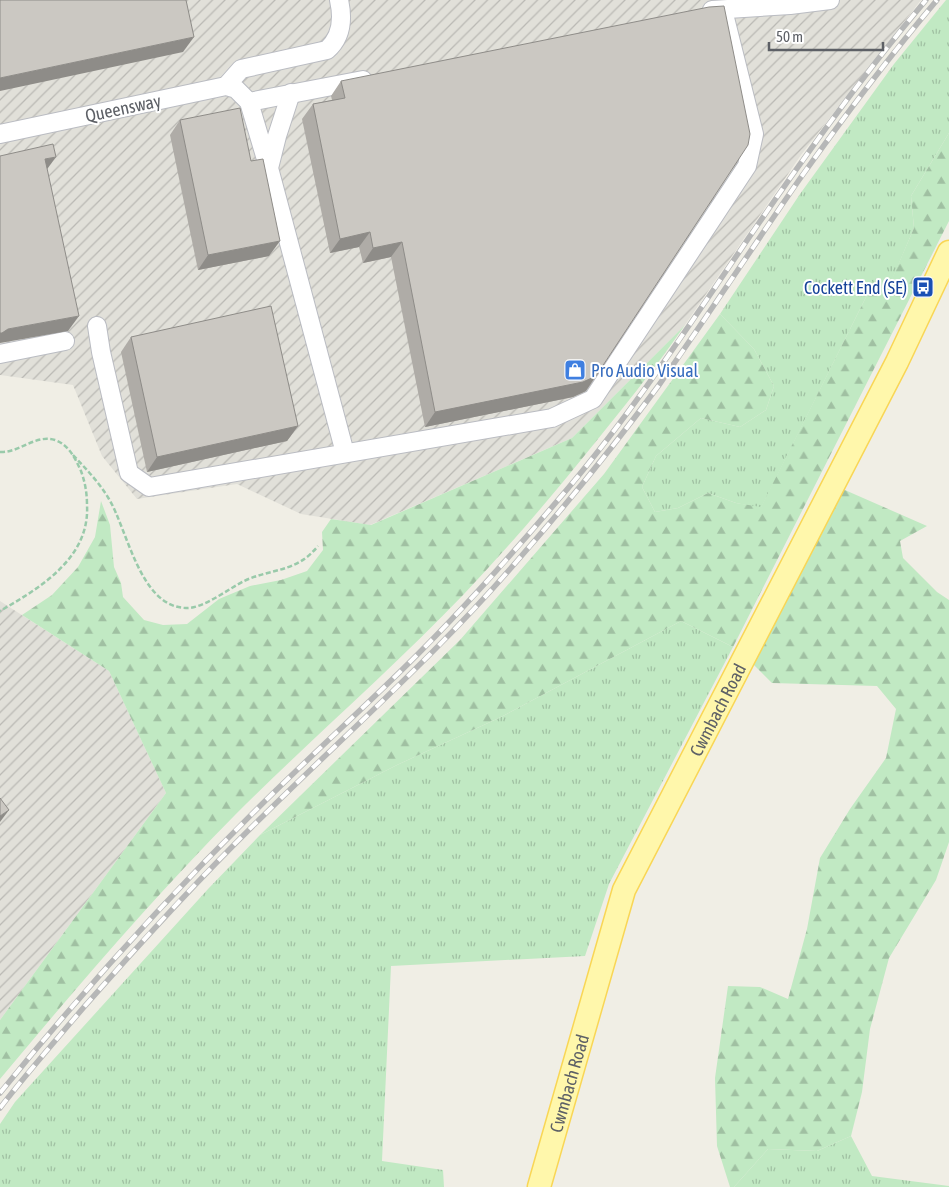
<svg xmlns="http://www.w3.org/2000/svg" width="949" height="1187" font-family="'Asap Condensed',sans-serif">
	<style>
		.industrial { fill: url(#industrial-furrows) }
		.grass { fill: url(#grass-tufts) }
		.forest { fill: url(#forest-firs) }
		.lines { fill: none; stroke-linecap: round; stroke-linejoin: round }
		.minor-casing { stroke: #babcc2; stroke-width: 20 }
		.major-casing { stroke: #f9d655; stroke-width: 25 }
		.path { stroke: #99caaa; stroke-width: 2.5; stroke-dasharray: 5 2.5; stroke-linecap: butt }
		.minor { stroke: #fff; stroke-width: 18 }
		.major { stroke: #fff7ab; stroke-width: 22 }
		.rail-casing { stroke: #b6b7b7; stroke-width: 5.5 }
		.rail { stroke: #fff; stroke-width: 4; stroke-dasharray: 11; stroke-linecap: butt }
		.wall { fill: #afaca7 }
		.shaded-wall { fill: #8e8c88 }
		.building { fill: #cbc8c2; stroke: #8e8c88 }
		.labels { text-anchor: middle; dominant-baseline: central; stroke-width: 4; stroke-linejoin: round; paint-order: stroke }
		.street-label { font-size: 18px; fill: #5d6066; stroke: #fff }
		.transit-label { font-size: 18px; fill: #164399; stroke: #fff; text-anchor: end }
		.shop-label { font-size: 18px; fill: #366cbe; stroke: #fff; text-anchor: start }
	</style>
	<defs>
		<pattern id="industrial-furrows" width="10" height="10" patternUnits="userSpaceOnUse" patternTransform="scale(1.25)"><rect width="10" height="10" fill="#e1e0d9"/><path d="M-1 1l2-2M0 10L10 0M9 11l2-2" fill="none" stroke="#bab9b4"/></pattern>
		<pattern id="grass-tufts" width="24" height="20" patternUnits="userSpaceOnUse" patternTransform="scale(1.25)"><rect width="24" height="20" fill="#c1e9c3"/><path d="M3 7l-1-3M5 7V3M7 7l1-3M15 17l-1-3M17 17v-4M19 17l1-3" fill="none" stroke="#a0c0a2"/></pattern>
		<pattern id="forest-firs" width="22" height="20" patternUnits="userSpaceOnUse" patternTransform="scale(1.25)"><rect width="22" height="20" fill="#c1e9c3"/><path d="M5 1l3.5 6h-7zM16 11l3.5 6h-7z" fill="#a0c0a2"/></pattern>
	</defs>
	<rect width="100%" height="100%" fill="#f0eee5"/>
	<g class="industrial">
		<polygon points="0,0 921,0 801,155 685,325 572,438 370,525 301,514 237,484 137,499 102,456 73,385 0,375"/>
		<polygon points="0,601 109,671 166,793 0,1020"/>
	</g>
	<g class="grass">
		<polygon points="946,0 949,0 949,133 911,196 914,228 891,282 868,293 761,508 736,503 708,493 678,508 655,512 642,487 656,456 701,418 740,427 766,410 774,386 754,349 720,314 800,194 894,64"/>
		<polygon points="681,621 733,647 609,884 585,956 391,966 382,1161 443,1170 444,1187 0,1187 0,1124 15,1102 208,889 260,835 397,765 501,717"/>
		<polygon points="851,1136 872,1176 949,1186 949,1187 734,1187 768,1149 817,1151"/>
	</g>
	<g class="forest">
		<polygon points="949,133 949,221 733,647 681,621 501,717 397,765 260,835 460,640 604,474 720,314 754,349 774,386 766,410 740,427 701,418 656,456 642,487 655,512 678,508 708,493 736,503 761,507 868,293 891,281 914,228 911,196"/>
		<path d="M685 325C654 370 619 413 585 455 546 503 506 550 464 594 390 671 310 740 235 815 152 899 76 988 0 1079V1020L166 793 109 671 22 615 52 595 78 567 95 537 101 501 110 525 114 567 121 583 123 597 144 620 163 625 187 624 219 599 250 586 281 580 307 571 323 550 322 532 331 519 371 525 572 438Z"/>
		<polygon points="838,487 927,526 900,541 903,558 937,592 949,600 949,842 936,880 889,958 870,1029 862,1092 851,1136 817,1151 768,1149 734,1187 730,1187 717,1146 715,1078 728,986 760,987 788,999 807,929 820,858 850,809 886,758 896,709 877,686 772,683 749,660"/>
	</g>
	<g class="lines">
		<g class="minor-casing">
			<g id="minor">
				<polyline points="712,10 790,5 830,0"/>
				<path d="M226 86 241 69 327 50C342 37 343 18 339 0"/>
				<polyline points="291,93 277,136 269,168 345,453"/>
				<polyline points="249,102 268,166"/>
				<polyline points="0,134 226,86 236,89 249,102 363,80"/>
				<polyline points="97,326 101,352 129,473 149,487 552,418 593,399 747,166 754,134 725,18"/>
				<polyline points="0,354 65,341"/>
			</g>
		</g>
		<g class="major-casing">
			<g id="major">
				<path id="s1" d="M539 1187 624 890 897 362 949 252"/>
			</g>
		</g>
		<g class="path">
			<path d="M0 452C20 453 35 434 55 440 69 445 75 458 81 471 85 482 87 493 87 505 90 558 40 588 0 611"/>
			<path d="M73 455C86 469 99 482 109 499 128 531 140 607 186 608 203 609 228 589 244 581 272 568 296 573 318 546"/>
		</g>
		<use href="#minor" class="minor"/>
		<use href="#major" class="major"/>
		<g class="rail-casing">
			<g id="rail">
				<path d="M0 1093C80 994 166 899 256 810 309 757 365 707 417 655 467 605 513 553 558 500 623 425 677 343 733 261 794 171 856 83 926 0"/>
				<path d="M0 1108C27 1073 56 1040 84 1007 142 941 201 876 264 815 349 731 439 652 517 561 567 504 614 446 659 385 707 317 752 248 799 180 843 118 888 58 937 0"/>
			</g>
		</g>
		<use href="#rail" class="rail"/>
	</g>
	<g class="wall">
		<polygon points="341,81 586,391 573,397 425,427 391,257 363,263 359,247 330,253 302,119 313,104 332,100 331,96"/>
		<polygon points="180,120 269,256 198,270 170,135"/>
		<polygon points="131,337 298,426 287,441 147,472 121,352"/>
	</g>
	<g class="shaded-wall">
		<polygon points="194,37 183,52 0,91 0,78"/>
		<polygon points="56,157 45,172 45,159"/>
		<polygon points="370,232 359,247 330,253 340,239"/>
		<polygon points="280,241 269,256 198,270 208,255"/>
		<polygon points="402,242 391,257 363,263 373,248"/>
		<polygon points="79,316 68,331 0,343 0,333 8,329"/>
		<polygon points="596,376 586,391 573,397 425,427 435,412"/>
		<polygon points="298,426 287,441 147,472 157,457"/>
		<polygon points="9,810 0,822 0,816"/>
	</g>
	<g class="building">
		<polygon points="0,0 186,0 194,37 0,78"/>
		<polygon points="724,6 750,134 748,145 596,376 583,382 435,412 402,242 373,248 370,232 340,239 313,104 345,98 341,81 709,7"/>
		<polygon points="240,108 251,161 263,159 280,241 208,255 180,120"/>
		<polygon points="53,144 56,157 45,159 79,316 8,329 2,333 0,333 0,156"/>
		<polygon points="271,306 298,426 157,457 131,337"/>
		<polygon points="0,798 9,810 0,816"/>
	</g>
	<defs>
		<g id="bus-square" transform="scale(1.125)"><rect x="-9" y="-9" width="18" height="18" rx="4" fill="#1a4fb4" stroke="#fff"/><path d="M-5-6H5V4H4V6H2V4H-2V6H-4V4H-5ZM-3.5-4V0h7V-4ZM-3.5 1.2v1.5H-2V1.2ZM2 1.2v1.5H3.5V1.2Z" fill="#fff"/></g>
		<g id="shop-square" transform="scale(1.125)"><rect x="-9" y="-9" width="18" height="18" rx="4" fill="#3f7fe0" stroke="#fff"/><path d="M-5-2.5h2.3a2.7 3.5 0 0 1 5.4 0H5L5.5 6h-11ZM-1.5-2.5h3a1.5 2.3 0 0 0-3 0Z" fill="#fff"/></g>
	</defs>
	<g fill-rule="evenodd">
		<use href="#bus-square" x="923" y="287"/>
		<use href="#shop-square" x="575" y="370"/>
	</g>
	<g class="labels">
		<g class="street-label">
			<text transform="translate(123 108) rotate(-12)">Queensway</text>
			<text stroke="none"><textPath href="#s1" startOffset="512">Cwmbach Road</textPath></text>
			<text stroke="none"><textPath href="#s1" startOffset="108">Cwmbach Road</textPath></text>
		</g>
		<g class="transit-label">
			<text x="907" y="287">Cockett End (SE)</text>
		</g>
		<g class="shop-label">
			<text x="591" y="370">Pro Audio Visual</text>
		</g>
	</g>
	<path d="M769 42v8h114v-8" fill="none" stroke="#5d6066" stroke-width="2.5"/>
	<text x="776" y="42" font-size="15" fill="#5d6066" stroke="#ffffff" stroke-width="4" paint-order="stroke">50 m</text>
</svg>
